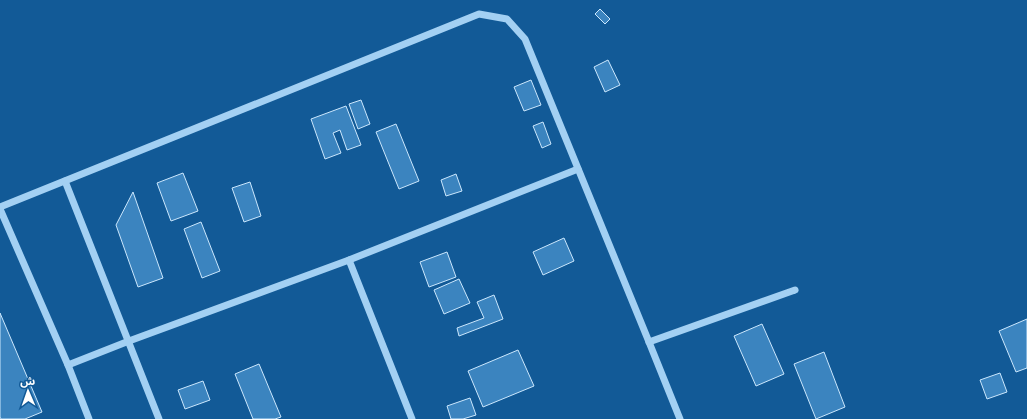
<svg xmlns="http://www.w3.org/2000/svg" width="1027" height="419" font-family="'Nunito Sans','Noto Sans Arabic',sans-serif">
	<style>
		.building { fill: #3b84bf; stroke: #cbe7fd }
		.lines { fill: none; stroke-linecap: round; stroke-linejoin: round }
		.minor { stroke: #a3d0f3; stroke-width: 7 }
	</style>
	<rect width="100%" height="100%" fill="#125a97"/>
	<g class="building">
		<polygon points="600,9 610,19 605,24 595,14"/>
		<polygon points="608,60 620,85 605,92 594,67"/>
		<polygon points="531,80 541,105 524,111 514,87"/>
		<polygon points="361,100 370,124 358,129 349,104"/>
		<polygon points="346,106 361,145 347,150 340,130 333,133 341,153 325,159 311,119"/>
		<polygon points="543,122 551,144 542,148 533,126"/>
		<polygon points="396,124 419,181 399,189 376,132"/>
		<polygon points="183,173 198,211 171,221 157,183"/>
		<polygon points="456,174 462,191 446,196 441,180"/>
		<polygon points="250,182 261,216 244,222 232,188"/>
		<polygon points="133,192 163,278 138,287 116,225"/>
		<polygon points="201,222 220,271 202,278 184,229"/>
		<polygon points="564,238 574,261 543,275 533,252"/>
		<polygon points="447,252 456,277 429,287 420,262"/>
		<polygon points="459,279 470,303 444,314 434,290"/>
		<polygon points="494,295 503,319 459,336 457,328 484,318 477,302"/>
		<polygon points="0,313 42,412 25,419 1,419 0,417"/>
		<polygon points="1027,319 1027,368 1016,372 999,331"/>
		<polygon points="762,324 784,374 756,386 734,336"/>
		<polygon points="518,350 534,386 483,407 468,371"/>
		<polygon points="824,352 845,407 816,419 794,364"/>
		<polygon points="259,364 281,417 275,419 253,419 235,374"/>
		<polygon points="1000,373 1007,392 987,399 980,380"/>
		<polygon points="203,381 210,400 185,409 178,390"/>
		<polygon points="470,398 476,415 463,419 451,419 447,406"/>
	</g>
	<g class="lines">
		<g class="minor">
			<polyline points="65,181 159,419"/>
			<polyline points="0,207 479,14 507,19 525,39 649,342 680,419"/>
			<polyline points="0,209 68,365 89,419"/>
			<polyline points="349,260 412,419"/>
			<polyline points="649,342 795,290"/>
			<polyline points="68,365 129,341 349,260 578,169"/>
		</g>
	</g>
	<g transform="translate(28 391) rotate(358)" stroke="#125a97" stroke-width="3" paint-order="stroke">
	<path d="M0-3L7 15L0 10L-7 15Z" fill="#ffffff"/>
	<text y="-6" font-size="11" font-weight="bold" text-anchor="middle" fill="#ffffff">ش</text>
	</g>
</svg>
